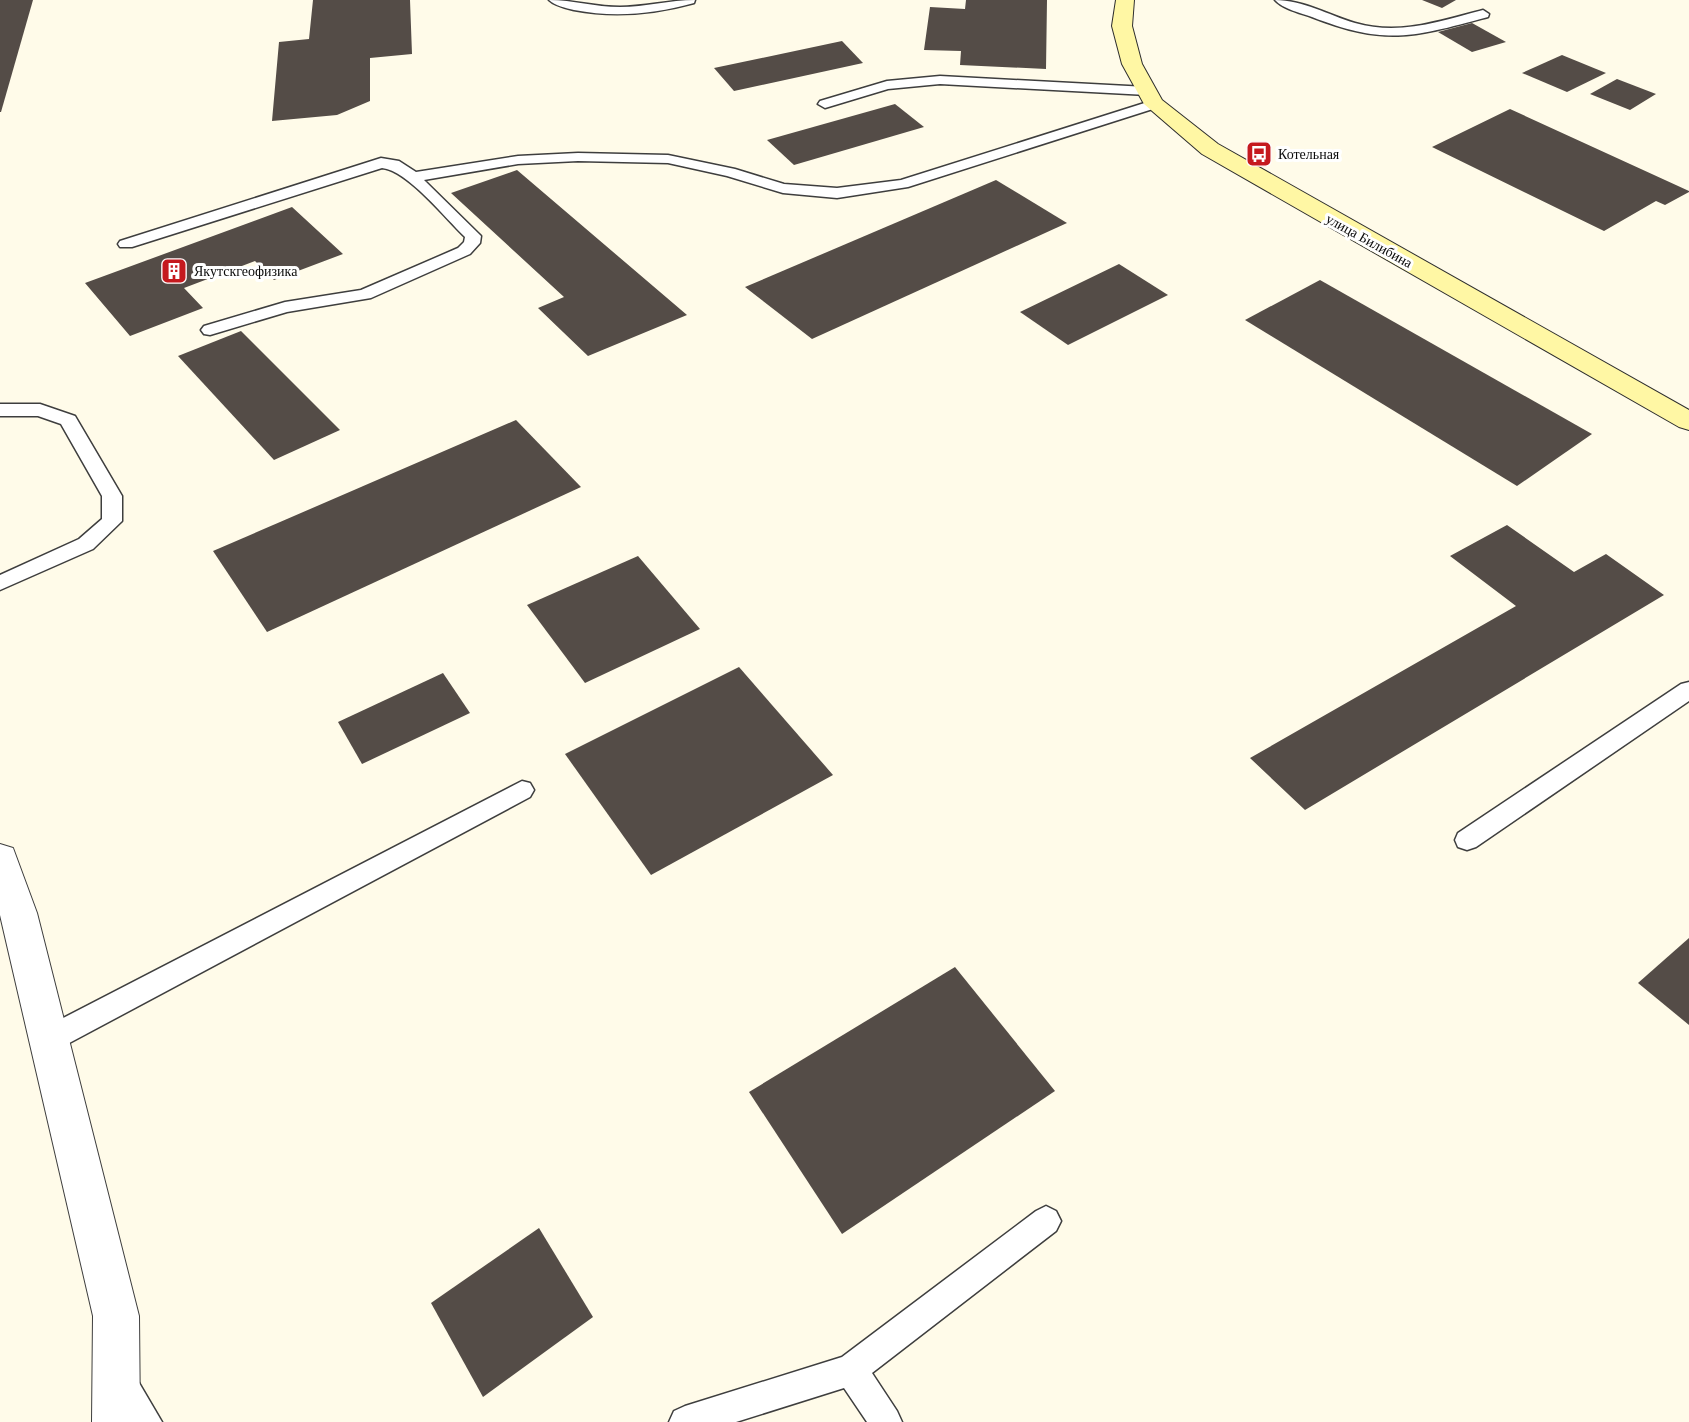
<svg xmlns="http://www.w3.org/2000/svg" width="1689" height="1422" font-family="'Times New Roman',serif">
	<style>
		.building { fill: #544c47 }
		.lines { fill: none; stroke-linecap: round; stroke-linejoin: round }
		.service-casing { stroke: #3e3e3e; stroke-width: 3 }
		.minor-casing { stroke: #3e3e3e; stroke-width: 2 }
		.secondary-casing { stroke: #2d2d2d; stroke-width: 2 }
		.service { fill: #fff; fill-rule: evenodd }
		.minor { fill: #fff; fill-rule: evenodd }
		.secondary { fill: #fff7a4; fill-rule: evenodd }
		.labels { text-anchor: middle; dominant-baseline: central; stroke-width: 6; stroke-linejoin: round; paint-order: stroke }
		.far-poi-label { font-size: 14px; fill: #0b0b0b; stroke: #fff; text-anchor: start }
		.far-street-label { font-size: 14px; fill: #0b0b0b; stroke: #fff }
	</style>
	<rect width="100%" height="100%" fill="#fffbe9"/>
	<g class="building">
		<polygon points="0,0 33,0 1,112 0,112"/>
		<polygon points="313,0 410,0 412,54 370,58 370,101 337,115 272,121 279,42 309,39"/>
		<polygon points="966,0 1047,0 1046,69 960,65 961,51 924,50 930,7 965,9"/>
		<polygon points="1422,0 1456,0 1442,8"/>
		<polygon points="1472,23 1506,42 1472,52 1438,32"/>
		<polygon points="842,41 863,63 734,91 714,68"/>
		<polygon points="1562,55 1606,73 1567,92 1522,73"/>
		<polygon points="1617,79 1656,94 1630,110 1590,94"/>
		<polygon points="895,104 924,127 794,165 767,140"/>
		<polygon points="1510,109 1689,191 1689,192 1665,205 1656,201 1604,231 1432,147"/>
		<polygon points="517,170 687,315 588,356 538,308 564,297 451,193"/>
		<polygon points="996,180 1067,223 812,339 745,287"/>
		<polygon points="292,207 343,254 274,280 255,261 184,288 203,308 130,336 85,283"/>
		<polygon points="1119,264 1168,295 1068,345 1020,312"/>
		<polygon points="1320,280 1592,434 1517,486 1245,320"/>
		<polygon points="241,331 340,430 274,460 178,356"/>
		<polygon points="516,420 581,487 267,632 213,551"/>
		<polygon points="1507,525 1574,572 1606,554 1664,595 1305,810 1250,758 1516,606 1450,556"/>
		<polygon points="638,556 700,629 585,683 527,605"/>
		<polygon points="739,667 833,775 651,875 565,754"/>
		<polygon points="443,673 470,713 362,764 338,722"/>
		<polygon points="1689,938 1689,1025 1638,983"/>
		<polygon points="955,967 1055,1091 842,1234 749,1092"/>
		<polygon points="539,1228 593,1317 483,1397 431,1303"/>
	</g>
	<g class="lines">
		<g class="service-casing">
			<g id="service">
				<path d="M549 0C573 0 595 7 620 7 645 7 670 0 695 0L694 3C654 14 615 18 574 10 566 8 555 6 549 0Z"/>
				<path d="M1275 0C1303 0 1328 15 1355 23 1400 36 1440 21 1483 10L1489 14 1488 17C1414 37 1386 46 1312 17 1301 13 1283 9 1275 0Z"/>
				<polygon points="940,76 1147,87 1154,91 1147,95 940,84 888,89 825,108 818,104 820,101 887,81"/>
				<path d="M1154 100 1159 101 1161 104 1159 107 908 187 837 198 783 193 727 176 668 163 578 161 518 164 424 180 481 236 480 243 470 254 371 298 287 312 210 335 204 334 201 330 204 326 285 302 361 290 458 248 464 242 465 237C446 219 407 170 382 168L132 247H120L118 244 120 241 381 158 399 161 416 172 518 156 578 153 668 155 735 169 784 184 837 188 901 180Z"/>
				<polygon points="0,404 40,404 75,416 122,496 122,521 93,549 0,590 0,575 79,539 102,519 102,496 61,424 38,416 0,416"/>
				<polygon points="1689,682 1689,701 1476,847 1467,850 1458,847 1455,840 1458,833 1681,684"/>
				<polygon points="522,781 530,783 534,790 530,797 58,1049 48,1052 38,1049 35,1040 38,1031"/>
				<polygon points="1046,1206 1056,1211 1061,1221 1056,1231 872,1373 897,1411 902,1422 867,1422 844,1388 736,1422 669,1422 674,1411 685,1406 842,1357 1036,1211"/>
				<polygon points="124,1371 135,1376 162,1422 128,1422 108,1387 113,1376"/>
			</g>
		</g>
		<g class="minor-casing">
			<polygon id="minor" points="0,844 13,848 37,913 139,1316 140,1422 92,1422 93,1316 0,915"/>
		</g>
		<g class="secondary-casing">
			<polygon id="secondary" points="1116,0 1134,0 1132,26 1142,64 1162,100 1218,144 1689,410 1689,430 1679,427 1202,154 1144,104 1122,64 1112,26"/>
		</g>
		<use href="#service" class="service"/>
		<use href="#minor" class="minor"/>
		<use href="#secondary" class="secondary"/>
	</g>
	<defs>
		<g id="bus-square" transform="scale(1.35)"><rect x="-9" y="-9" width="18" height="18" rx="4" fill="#c5191e" stroke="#fff"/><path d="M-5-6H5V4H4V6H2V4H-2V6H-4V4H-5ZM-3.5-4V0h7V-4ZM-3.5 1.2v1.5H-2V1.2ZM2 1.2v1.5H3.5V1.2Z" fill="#fff"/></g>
		<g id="building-square" transform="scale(1.35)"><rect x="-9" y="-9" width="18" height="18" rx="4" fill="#c5191e" stroke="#fff"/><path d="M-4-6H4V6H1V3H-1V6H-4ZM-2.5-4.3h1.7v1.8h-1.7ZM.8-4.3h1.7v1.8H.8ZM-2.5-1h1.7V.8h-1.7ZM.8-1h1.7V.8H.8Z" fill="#fff"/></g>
	</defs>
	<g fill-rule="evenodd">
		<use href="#bus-square" x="1259" y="154"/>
		<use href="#building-square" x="174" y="271"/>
	</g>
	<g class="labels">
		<g class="far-poi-label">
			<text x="1278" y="154">Котельная</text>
			<text x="194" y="271">Якутскгеофизика</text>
		</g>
		<g class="far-street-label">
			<text transform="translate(1369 241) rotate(29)">улица Билибина</text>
		</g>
	</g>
</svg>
